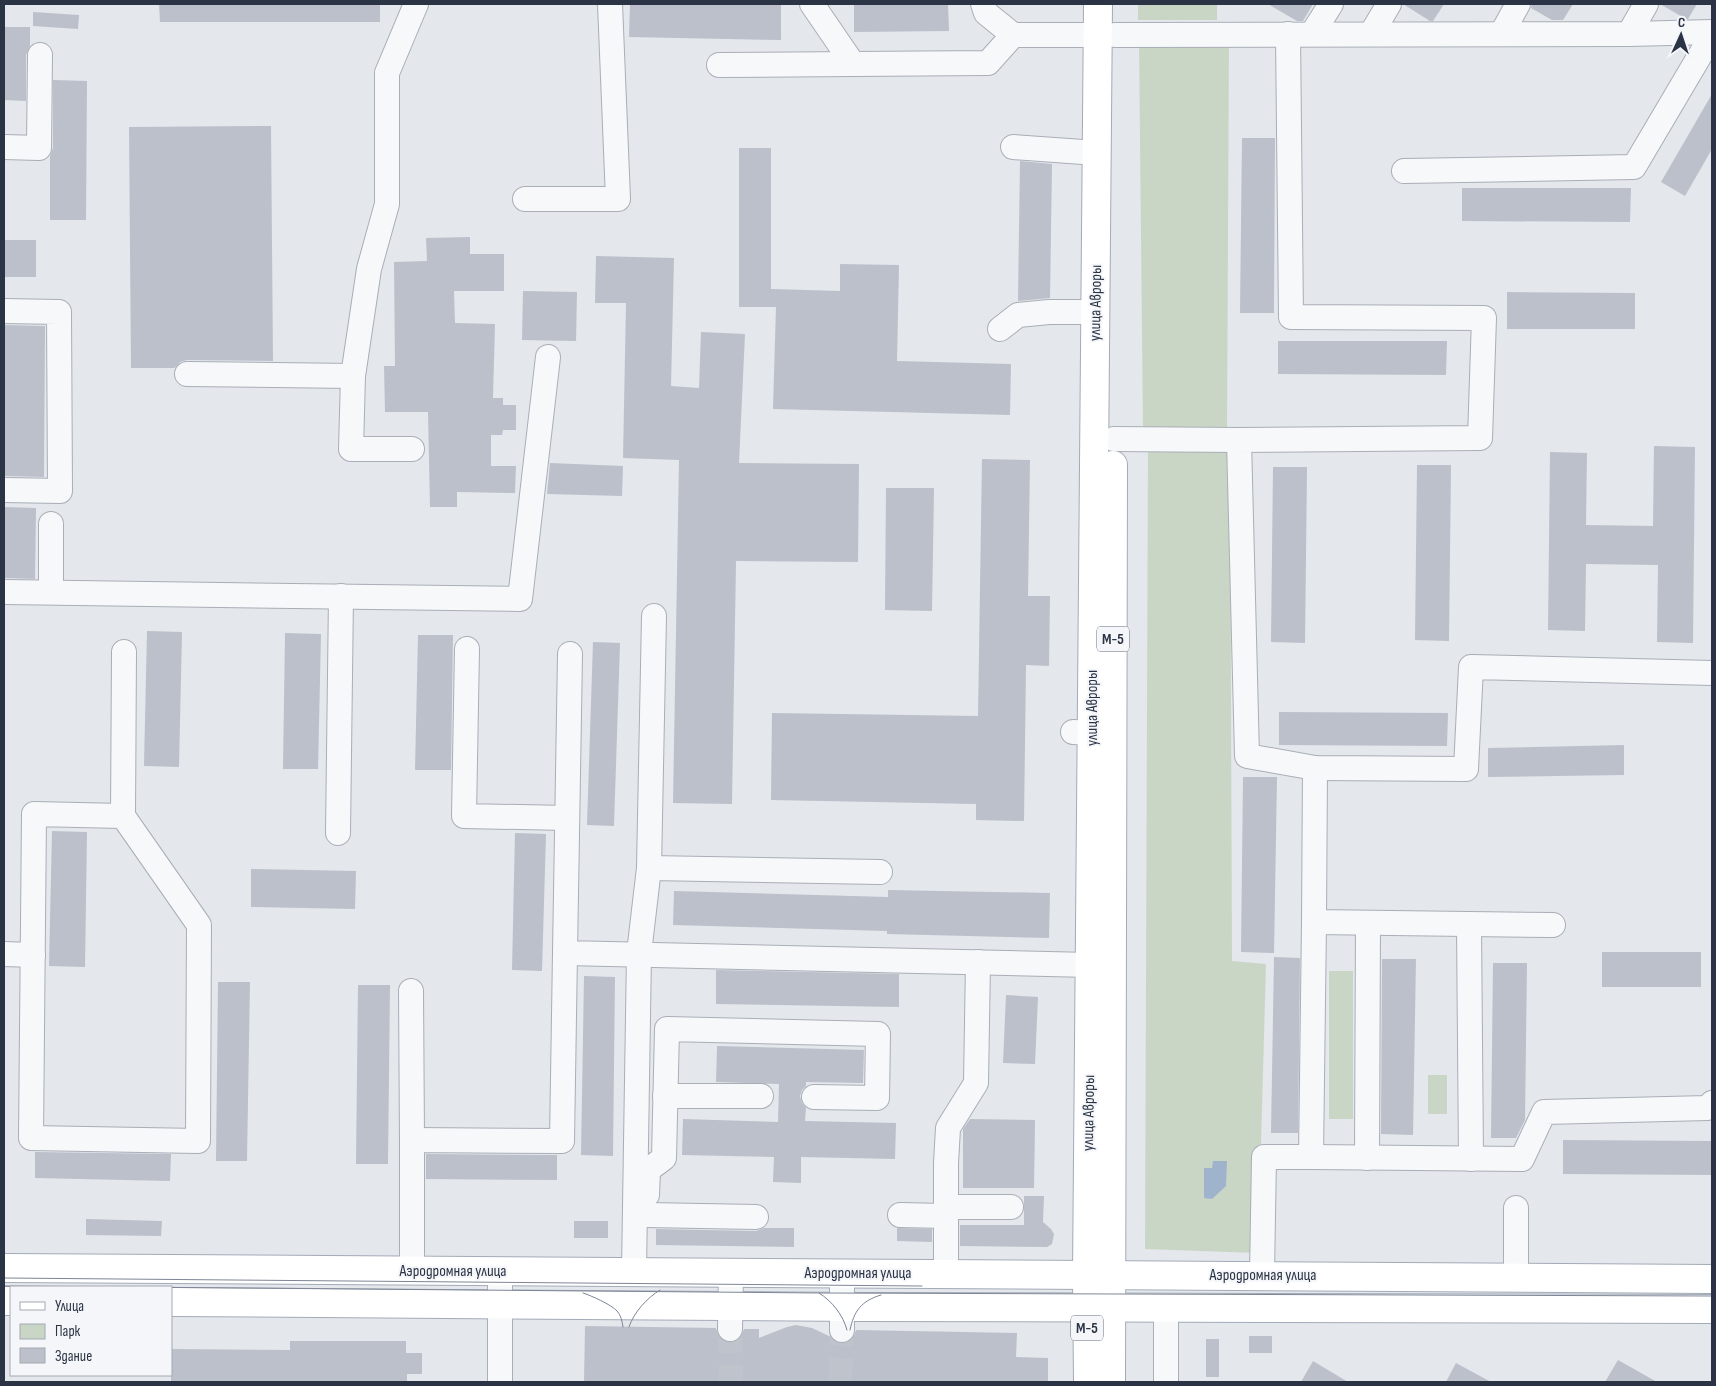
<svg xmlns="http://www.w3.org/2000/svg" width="1716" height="1386" font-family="'Sofia Sans Condensed',sans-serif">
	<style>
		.green { fill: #c9d6c5 }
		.water { fill: #9fb4cc }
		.building { fill: #bbc0ca }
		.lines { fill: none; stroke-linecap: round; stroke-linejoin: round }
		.minor-tunnel { stroke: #bfc3cb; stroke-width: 24; stroke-dasharray: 24 12; stroke-linecap: butt }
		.minor-casing { stroke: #a9aeb7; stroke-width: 26 }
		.major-casing { stroke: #a3abb8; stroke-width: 30 }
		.minor { stroke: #f7f8fa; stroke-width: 24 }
		.major { stroke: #fff; stroke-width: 28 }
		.tram { stroke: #7d8696; stroke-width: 1 }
		.labels { text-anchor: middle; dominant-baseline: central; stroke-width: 4; stroke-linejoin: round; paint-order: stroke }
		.shield { fill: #f4f6f9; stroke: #676e7b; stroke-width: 1 }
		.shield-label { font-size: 15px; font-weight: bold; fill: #2b3445 }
		.street-label { font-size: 16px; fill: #2b3445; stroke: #f4f6f9 }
	</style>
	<rect width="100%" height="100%" fill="#e4e7ec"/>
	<g class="green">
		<rect x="1138" y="4" width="79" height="16"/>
		<polygon points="1229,40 1227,431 1143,430 1139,41"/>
		<polygon points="1148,442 1230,442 1232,961 1266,964 1258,1253 1145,1249"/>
		<rect x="1329" y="971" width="24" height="148"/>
		<rect x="1428" y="1075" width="19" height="39"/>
	</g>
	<polygon class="water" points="1213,1161 1227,1161 1226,1186 1212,1199 1204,1198 1204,1168 1212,1168"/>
	<g class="building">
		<polygon points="159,4 380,4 380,22 160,22"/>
		<polygon points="630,4 781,4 781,40 629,37"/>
		<polygon points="854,4 948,4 949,31 854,32"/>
		<polygon points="1268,4 1313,4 1303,21 1297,21"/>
		<polygon points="1403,4 1444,4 1433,21 1430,21"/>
		<polygon points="1532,4 1573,4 1563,20 1552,20 1531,8"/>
		<polygon points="1660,4 1697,4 1688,19 1686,19"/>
		<polygon points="33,12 79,15 78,29 33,26"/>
		<polygon points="4,27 30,27 30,46 26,55 26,101 4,100"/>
		<polygon points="53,80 87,81 86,220 50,220 50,156 53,148"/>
		<polygon points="1712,94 1712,149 1685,196 1661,182"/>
		<polygon points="271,126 273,361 187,360 180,362 175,368 131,368 129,127"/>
		<polygon points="1242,138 1275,138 1274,313 1240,313"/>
		<polygon points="739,148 771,148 771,289 840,291 840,264 899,265 897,361 1011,364 1010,415 773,409 776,307 739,307"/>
		<polygon points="1020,161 1052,164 1050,298 1018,301"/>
		<polygon points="1462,188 1631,188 1630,222 1462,221"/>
		<polygon points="470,237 470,254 504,254 504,291 454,291 455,323 495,324 493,398 503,398 503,405 516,405 516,430 503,430 502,435 491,435 491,466 516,466 515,493 457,492 457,507 430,507 428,412 385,412 384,366 395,366 394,262 427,261 426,238"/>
		<rect x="4" y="240" width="32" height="37"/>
		<polygon points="596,256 674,258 671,386 699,388 701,332 745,334 739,463 859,464 858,562 736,561 732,804 673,803 679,460 623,458 626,303 595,303"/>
		<polygon points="523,291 577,292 576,341 522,340"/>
		<polygon points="1507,292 1635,293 1635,329 1507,329"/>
		<polygon points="4,325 45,326 44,477 4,476"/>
		<polygon points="1278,341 1447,341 1446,375 1278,374"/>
		<polygon points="1654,446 1695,447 1693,643 1657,642 1658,565 1586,564 1585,631 1548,630 1550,452 1587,453 1586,525 1653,526"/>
		<polygon points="982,459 1030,460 1028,596 1050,596 1049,666 1026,665 1024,821 976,820 976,804 771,800 772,713 978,716"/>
		<polygon points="550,463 623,466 622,496 547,494"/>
		<polygon points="1417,465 1451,465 1449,641 1415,640"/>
		<polygon points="1273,467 1307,467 1305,643 1271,642"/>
		<polygon points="886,488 934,488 932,611 885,610"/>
		<polygon points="4,507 36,508 35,579 4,578"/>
		<polygon points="147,631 182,632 179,767 144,766"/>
		<polygon points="285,633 321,634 318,769 283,769"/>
		<polygon points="418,635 453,635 451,770 415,770"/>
		<polygon points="593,642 620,643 614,826 587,825"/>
		<polygon points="1279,712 1448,713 1447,746 1279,745"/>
		<polygon points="1624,745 1624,775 1488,777 1488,748"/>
		<polygon points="1243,777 1277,777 1274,953 1241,952"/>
		<polygon points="52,831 87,832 85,967 49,966"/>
		<polygon points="515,833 546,834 542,971 512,970"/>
		<polygon points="251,869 356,871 355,909 251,907"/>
		<polygon points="888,890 1050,893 1049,938 887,934 887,931 673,925 674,891 888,897"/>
		<rect x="1602" y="952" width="99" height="35"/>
		<polygon points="1274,957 1300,958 1298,1133 1271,1133"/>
		<polygon points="1382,959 1416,959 1413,1135 1381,1134"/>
		<polygon points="1493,963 1527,963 1525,1120 1516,1138 1491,1138"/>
		<polygon points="716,970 899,974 899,1007 716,1004"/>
		<polygon points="584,976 615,977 613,1156 581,1155"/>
		<polygon points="218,982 250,982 247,1161 216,1161"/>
		<polygon points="358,985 390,985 388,1164 356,1164"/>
		<polygon points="1006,995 1038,997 1035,1064 1003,1063"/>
		<polygon points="717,1046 864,1050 863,1083 806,1082 806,1086 802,1090 800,1096 802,1103 806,1108 805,1121 896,1123 895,1159 801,1157 801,1183 773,1182 774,1157 682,1155 683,1119 778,1122 779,1084 716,1082"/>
		<polygon points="970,1119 1035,1120 1034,1188 963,1188 963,1129"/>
		<polygon points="1563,1140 1712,1141 1712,1175 1563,1174"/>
		<polygon points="35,1152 171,1154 170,1181 35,1178"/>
		<polygon points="426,1154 557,1155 557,1180 426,1179"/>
		<polygon points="1024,1196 1044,1196 1043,1222 1051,1229 1054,1234 1052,1244 1047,1247 960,1246 960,1225 1024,1225"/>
		<polygon points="86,1219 162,1221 161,1236 86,1235"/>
		<rect x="574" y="1221" width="34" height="17"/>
		<polygon points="764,1228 794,1228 794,1247 656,1245 656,1229 756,1231"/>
		<polygon points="897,1228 932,1229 932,1242 897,1241"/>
		<polygon points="796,1325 812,1328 831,1337 836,1342 842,1344 849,1342 854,1336 856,1330 1017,1333 1016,1357 1048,1358 1048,1382 584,1382 585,1326 716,1328 718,1335 723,1340 730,1343 737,1341 741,1336 744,1329 759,1329 759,1338 787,1327"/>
		<rect x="1249" y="1336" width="23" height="17"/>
		<rect x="1206" y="1339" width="13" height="38"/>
		<polygon points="290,1341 406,1341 406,1353 422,1353 422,1374 407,1374 407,1382 171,1382 171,1349 290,1350"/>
		<polygon points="1618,1360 1657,1382 1605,1382"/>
		<polygon points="1313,1361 1348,1382 1301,1382"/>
		<polygon points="1456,1363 1491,1382 1446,1382"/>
	</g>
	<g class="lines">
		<g class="minor-tunnel">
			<polyline points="730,1329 731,1382"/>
			<polyline points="840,1382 842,1330"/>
		</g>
		<g class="minor-casing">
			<g id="minor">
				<polyline points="812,4 853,64 988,63 1013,35 1098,35"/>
				<polyline points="983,4 986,13 1013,35"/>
				<polyline points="1502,33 1518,4"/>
				<polyline points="1288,34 1291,317 1484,318 1480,438 1239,440 1247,756 1315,768 1466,769 1471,667 1712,673"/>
				<polyline points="1312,34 1331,4"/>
				<polyline points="1371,34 1389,4"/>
				<polyline points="1629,34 1646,4"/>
				<polyline points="1115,35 1629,34 1712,32"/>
				<polyline points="719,65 853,64"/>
				<polyline points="4,147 39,148 40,55"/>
				<polyline points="1013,147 1097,153"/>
				<polyline points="1404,171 1634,167 1712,35"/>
				<polyline points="525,199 618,199 610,4"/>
				<polyline points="4,311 59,312 60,491 4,490"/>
				<polyline points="1000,329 1018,315 1049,312 1096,312"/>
				<polyline points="187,374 353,376 369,269 387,204 387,73 416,4"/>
				<polyline points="353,376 351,449 412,449"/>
				<polyline points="1114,439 1239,440"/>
				<polyline points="4,592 520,599 548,357"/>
				<polyline points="51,592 51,524"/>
				<polyline points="467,649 464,816 567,818"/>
				<polyline points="570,654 565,953 1090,965"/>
				<polyline points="1073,732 1092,733"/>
				<polyline points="1315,768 1314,922 1553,925"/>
				<polygon points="34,814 123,816 199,925 198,1141 31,1138"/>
				<polyline points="123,816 124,652"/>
				<polyline points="338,833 341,596"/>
				<polyline points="649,868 880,872"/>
				<polyline points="1469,925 1471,1159"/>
				<polyline points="4,954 33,955"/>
				<polyline points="411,991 412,1140"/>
				<polyline points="665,1096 761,1096"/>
				<polyline points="1311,1157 1522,1159 1544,1112 1708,1108 1712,1103"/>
				<polyline points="1367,1158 1368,923"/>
				<polyline points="647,1195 648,1170 664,1158 667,1029 878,1034 877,1098 814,1097"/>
				<polyline points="946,1207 1011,1207"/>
				<polyline points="647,1215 756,1217"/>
				<polyline points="900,1215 946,1216"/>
				<polyline points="412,1270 412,1140 562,1141 565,953"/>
				<polyline points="634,1271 639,953 649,868 654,616"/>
				<polyline points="946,1273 946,1163 948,1128 976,1083 978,962"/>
				<polyline points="1262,1275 1264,1157 1311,1157 1314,922"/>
				<polyline points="1516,1278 1516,1208"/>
				<polyline points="1166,1307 1166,1382"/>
				<polyline points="730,1329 731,1272"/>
				<polyline points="842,1330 842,1273"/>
				<polyline points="500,1382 500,1271"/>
			</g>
		</g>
		<g class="major-casing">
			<g id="major">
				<polyline points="4,1268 1712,1279"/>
				<polyline points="4,1301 11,1301"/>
				<polyline points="171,1302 860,1307 1712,1309"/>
				<polyline points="1088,1382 1087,1274 1098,4"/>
				<polyline points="1111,1382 1113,465"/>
			</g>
		</g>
		<use href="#minor" class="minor"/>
		<use href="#major" class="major"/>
		<g class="tram">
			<polyline points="4,1278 922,1286"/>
			<polyline points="4,1286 820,1293 1712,1296"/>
			<path d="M583 1293C590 1295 612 1305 617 1311 621 1315 622 1321 623 1327"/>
			<path d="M819 1293C832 1301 843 1315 847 1330"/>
			<path d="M629 1327C634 1312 647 1298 660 1290"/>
			<path d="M850 1330C854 1311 861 1301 881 1295"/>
		</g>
	</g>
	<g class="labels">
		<g class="shield">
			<rect x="1097" y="626.5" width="32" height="25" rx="4"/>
			<rect x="1071" y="1315.5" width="32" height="25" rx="4"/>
		</g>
		<g class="shield-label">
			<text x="1113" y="639">М-5</text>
			<text x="1087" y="1328">М-5</text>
		</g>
		<g class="street-label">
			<text transform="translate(1096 303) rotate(-89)">улица Авроры</text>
			<text transform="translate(1092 708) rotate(-90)">улица Авроры</text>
			<text transform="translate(1089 1113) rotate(-89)">улица Авроры</text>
			<text x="453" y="1271">Аэродромная улица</text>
			<text x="858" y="1273">Аэродромная улица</text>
			<text x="1263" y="1275">Аэродромная улица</text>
		</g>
	</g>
	<rect width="1716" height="1386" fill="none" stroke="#2b3445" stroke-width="10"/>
	<rect x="10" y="1286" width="162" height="90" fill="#f4f6f9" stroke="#a4a8b1"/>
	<rect x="20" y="1302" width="25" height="8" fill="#ffffff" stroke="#a4a8b1"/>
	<text x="55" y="1311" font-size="15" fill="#2b3445">Улица</text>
	<rect x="20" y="1324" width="25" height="15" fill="#c9d6c5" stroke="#a4a8b1"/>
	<text x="55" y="1336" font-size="15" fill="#2b3445">Парк</text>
	<rect x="20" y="1348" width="25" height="15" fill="#bbc0ca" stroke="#a4a8b1"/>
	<text x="55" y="1361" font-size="15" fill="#2b3445">Здание</text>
	<g transform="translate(1681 35) rotate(3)" stroke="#f4f6f9" stroke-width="4" paint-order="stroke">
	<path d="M0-4L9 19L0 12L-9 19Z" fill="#2b3445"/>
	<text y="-8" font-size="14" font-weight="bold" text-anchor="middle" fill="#2b3445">С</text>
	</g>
</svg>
